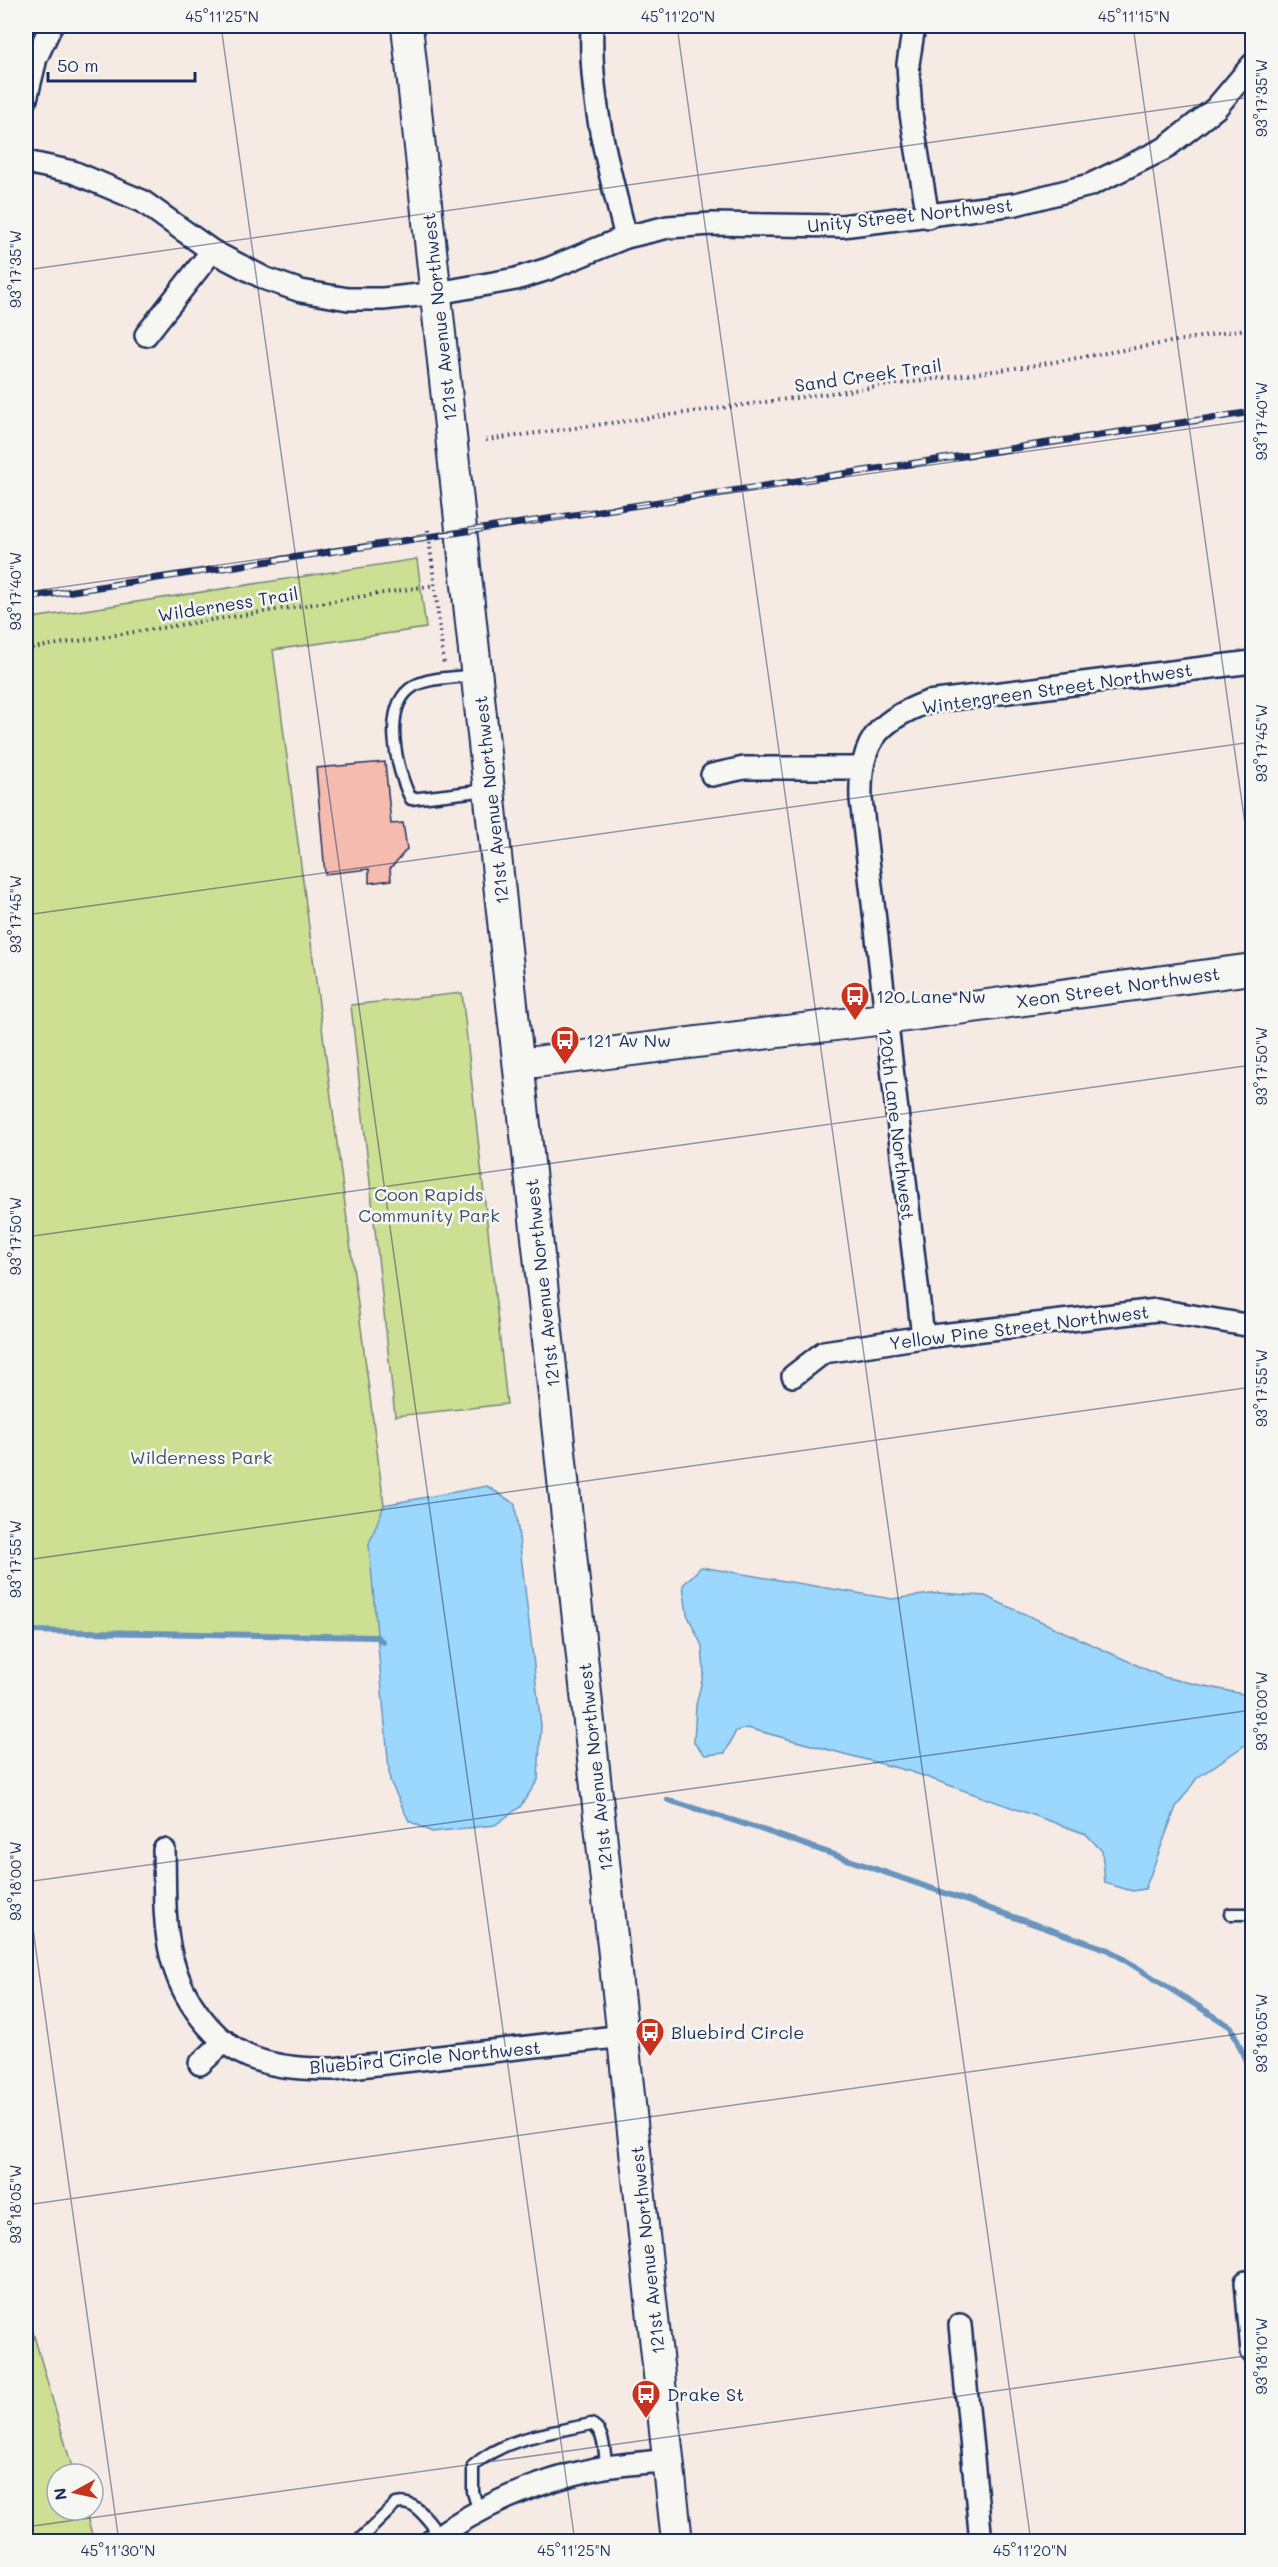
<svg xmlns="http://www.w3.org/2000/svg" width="1278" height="2567" font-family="Mali,sans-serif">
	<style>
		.green { fill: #cddf93; stroke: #748778; stroke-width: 1.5 }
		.water { fill: #9cd8fd; stroke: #6894bd; stroke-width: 1.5 }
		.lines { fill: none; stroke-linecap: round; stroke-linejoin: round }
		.stream { stroke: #6894bd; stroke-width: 6 }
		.building { fill: #f5bbae; stroke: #1b2f5e; stroke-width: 1.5 }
		.lane-casing { stroke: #1b2f5e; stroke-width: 15 }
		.street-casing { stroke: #1b2f5e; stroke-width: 26 }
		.secondary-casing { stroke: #1b2f5e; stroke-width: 34 }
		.path { stroke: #1b2f5e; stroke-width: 4; stroke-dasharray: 1.5 4.5; stroke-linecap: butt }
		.lane { stroke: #f6f6f2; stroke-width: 10 }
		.street { stroke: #f6f6f2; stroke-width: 21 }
		.secondary { stroke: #f6f6f2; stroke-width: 30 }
		.rail-casing { stroke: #1b2f5e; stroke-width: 7 }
		.rail { stroke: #f6f6f2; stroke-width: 4.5; stroke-dasharray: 14; stroke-linecap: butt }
		.ticks { fill: none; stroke: #1b2f5e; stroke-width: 1.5; stroke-opacity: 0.45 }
		.labels { text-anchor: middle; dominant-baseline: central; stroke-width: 5; stroke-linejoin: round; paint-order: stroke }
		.street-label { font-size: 18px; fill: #1b2f5e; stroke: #f6f6f2 }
		.poi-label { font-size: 18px; fill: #1b2f5e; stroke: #f6f6f2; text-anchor: start }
		.park-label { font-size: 18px; fill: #3f5269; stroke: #f6f6f2 }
		.neatline { fill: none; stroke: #1b2f5e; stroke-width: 2 }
		.ticks-label { font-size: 15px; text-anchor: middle; fill: #1b2f5e }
	</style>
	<rect width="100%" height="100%" fill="#f6eae4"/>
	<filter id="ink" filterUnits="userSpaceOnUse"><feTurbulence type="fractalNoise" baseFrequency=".0167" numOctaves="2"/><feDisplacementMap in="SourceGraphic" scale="12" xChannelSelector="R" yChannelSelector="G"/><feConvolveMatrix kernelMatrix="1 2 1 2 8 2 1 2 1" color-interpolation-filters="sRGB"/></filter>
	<g filter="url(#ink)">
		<g class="green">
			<polygon points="417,559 426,628 273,650 384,1505 377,1637 26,1631 26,619"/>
			<polygon points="462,993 507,1404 395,1416 351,1005"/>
			<polygon points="26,2308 74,2474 57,2474 57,2510 85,2510 94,2541 26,2541"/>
		</g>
		<g class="water">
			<polygon points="487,1486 515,1504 541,1725 538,1780 520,1807 495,1825 432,1832 409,1821 390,1781 369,1544 384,1505"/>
			<polygon points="701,1567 892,1599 939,1593 985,1596 1163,1677 1247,1695 1252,1699 1252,1740 1197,1778 1176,1807 1145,1889 1132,1891 1105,1883 1102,1851 1086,1834 912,1772 747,1728 736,1731 725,1753 705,1755 694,1743 696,1705 704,1672 702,1646 687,1614 683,1585"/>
		</g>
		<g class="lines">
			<g class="stream">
				<polyline points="26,1631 377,1637 383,1642"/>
				<polyline points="668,1800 757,1828 1109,1950 1231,2027 1252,2074"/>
			</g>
		</g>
		<polygon class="building" points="385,762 391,824 403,823 407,849 390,869 391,880 369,883 369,869 325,874 316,768"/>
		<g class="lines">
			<g class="lane-casing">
				<g id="lane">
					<path d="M474 675C456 678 430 677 414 686 380 706 397 772 411 799L488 790"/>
					<polyline points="1230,1914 1252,1914"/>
					<path d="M479 2512 473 2492V2466C505 2437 551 2433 591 2424 605 2429 604 2454 607 2467"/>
					<path d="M357 2542 396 2504C417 2499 428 2521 440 2535"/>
				</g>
			</g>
			<g class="street-casing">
				<g id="street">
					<path d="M592 26C589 98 608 167 626 237"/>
					<polyline points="914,26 908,64 911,114 928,217"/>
					<polyline points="26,99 36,58 51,26"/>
					<polyline points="26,162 73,172 142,201 212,251 266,279 301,291 348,299 383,299 437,293 516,279 548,269 626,237 668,227 712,224 842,226 1016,204 1090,185 1164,149 1216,108 1252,65"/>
					<polyline points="146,335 212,251"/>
					<polyline points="712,775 744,768 860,768"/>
					<path d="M923 1337 861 799C859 744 876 721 928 702L1252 662"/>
					<polyline points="793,1376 824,1352 923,1337 1157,1310 1252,1326"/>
					<path d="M164 1850C165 1884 163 1922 171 1955 181 1998 213 2044 255 2059 280 2068 307 2069 333 2069L624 2036"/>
					<polyline points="200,2064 225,2041"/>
					<polyline points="1252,2282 1246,2282 1252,2352"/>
					<polyline points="960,2325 981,2542"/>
					<path d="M430 2542C477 2507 538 2481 595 2469 619 2464 645 2463 669 2460"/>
				</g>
			</g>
			<g class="secondary-casing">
				<g id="secondary">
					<polyline points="407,26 677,2542"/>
					<polyline points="519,1064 884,1019 1252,969"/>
				</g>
			</g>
			<g class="path">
				<polyline points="486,440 1030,366 1252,328"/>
				<polyline points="428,530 444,664"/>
				<polyline points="26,649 435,585"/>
			</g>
			<use href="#lane" class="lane"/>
			<use href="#street" class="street"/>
			<use href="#secondary" class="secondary"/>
			<g class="rail-casing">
				<polyline id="rail" points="26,598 1252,412"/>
			</g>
			<use href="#rail" class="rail"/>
		</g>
	</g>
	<path class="ticks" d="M221 26 575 2542M677 26 1031 2542M1133 26 1252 874M26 270 1252 97M26 592 1252 420M26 915 1252 742M26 1237 1252 1065M26 1560 1252 1387M26 1879 119 2542M26 1882 1252 1710M26 2205 1252 2032M26 2527 1252 2355"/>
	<defs>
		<g id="bus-pin" transform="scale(1.5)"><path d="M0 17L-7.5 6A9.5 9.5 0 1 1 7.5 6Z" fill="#c8321e" stroke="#f6f6f2"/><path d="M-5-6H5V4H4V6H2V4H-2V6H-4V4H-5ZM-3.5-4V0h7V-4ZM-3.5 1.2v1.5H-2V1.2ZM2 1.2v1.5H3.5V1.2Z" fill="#fff"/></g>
	</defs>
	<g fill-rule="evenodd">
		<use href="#bus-pin" x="855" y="996"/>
		<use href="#bus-pin" x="565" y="1040"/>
		<use href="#bus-pin" x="650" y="2032"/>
		<use href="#bus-pin" x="646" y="2394"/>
	</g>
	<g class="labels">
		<g class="street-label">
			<text transform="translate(910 215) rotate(-6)">Unity Street Northwest</text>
			<text transform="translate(439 317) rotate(-96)">121st Avenue Northwest</text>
			<text transform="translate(868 375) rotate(-8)">Sand Creek Trail</text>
			<text transform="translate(228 604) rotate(-9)">Wilderness Trail</text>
			<text transform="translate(1057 688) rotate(-8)">Wintergreen Street Northwest</text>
			<text transform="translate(491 800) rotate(-96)">121st Avenue Northwest</text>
			<text transform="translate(1118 987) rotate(-8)">Xeon Street Northwest</text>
			<text transform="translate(897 1124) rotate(83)">120th Lane Northwest</text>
			<text transform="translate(542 1283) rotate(-96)">121st Avenue Northwest</text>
			<text transform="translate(1019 1327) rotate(-7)">Yellow Pine Street Northwest</text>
			<text transform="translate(595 1767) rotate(-96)">121st Avenue Northwest</text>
			<text transform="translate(425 2057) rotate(-5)">Bluebird Circle Northwest</text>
			<text transform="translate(647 2250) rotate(-96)">121st Avenue Northwest</text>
		</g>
		<g class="poi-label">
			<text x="876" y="996">120 Lane Nw</text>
			<text x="586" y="1040">121 Av Nw</text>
			<text x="671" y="2032">Bluebird Circle</text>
			<text x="667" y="2394">Drake St</text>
		</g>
		<g class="park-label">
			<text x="429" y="1194">Coon Rapids<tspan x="429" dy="21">Community Park</tspan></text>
			<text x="201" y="1457">Wilderness Park</text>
		</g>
	</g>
	<rect width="1278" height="2567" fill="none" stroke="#f6f6f2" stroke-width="66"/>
	<g transform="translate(75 2492) rotate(262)"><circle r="28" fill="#f6f6f2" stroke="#9ea6b7" stroke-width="1.5"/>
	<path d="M0-4.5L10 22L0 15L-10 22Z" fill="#c8321e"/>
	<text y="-9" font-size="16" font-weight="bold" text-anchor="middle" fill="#1b2f5e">N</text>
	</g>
	<path d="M48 72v9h147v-9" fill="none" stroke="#1b2f5e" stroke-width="3"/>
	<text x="57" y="72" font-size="18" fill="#1b2f5e" stroke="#f6f6f2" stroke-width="4.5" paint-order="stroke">50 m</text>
	<rect x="33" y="33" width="1212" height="2501" class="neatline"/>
	<g class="ticks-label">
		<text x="222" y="22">45°11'25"N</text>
		<text x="678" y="22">45°11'20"N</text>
		<text x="1134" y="22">45°11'15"N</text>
		<text transform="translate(1262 98) rotate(-90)" y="5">93°17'35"W</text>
		<text transform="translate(16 269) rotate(-90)" y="5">93°17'35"W</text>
		<text transform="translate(1262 421) rotate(-90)" y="5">93°17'40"W</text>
		<text transform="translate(16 591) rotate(-90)" y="5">93°17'40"W</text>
		<text transform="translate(1262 743) rotate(-90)" y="5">93°17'45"W</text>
		<text transform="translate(16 914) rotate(-90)" y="5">93°17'45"W</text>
		<text transform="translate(1262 1066) rotate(-90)" y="5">93°17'50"W</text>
		<text transform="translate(16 1236) rotate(-90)" y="5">93°17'50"W</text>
		<text transform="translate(1262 1388) rotate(-90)" y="5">93°17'55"W</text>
		<text transform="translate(16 1559) rotate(-90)" y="5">93°17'55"W</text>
		<text transform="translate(1262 1711) rotate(-90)" y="5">93°18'00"W</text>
		<text transform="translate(16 1881) rotate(-90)" y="5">93°18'00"W</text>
		<text transform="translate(1262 2033) rotate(-90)" y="5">93°18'05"W</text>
		<text transform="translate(16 2204) rotate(-90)" y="5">93°18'05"W</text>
		<text transform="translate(1262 2356) rotate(-90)" y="5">93°18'10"W</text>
		<text x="118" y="2556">45°11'30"N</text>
		<text x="574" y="2556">45°11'25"N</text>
		<text x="1030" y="2556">45°11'20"N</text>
	</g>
</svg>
